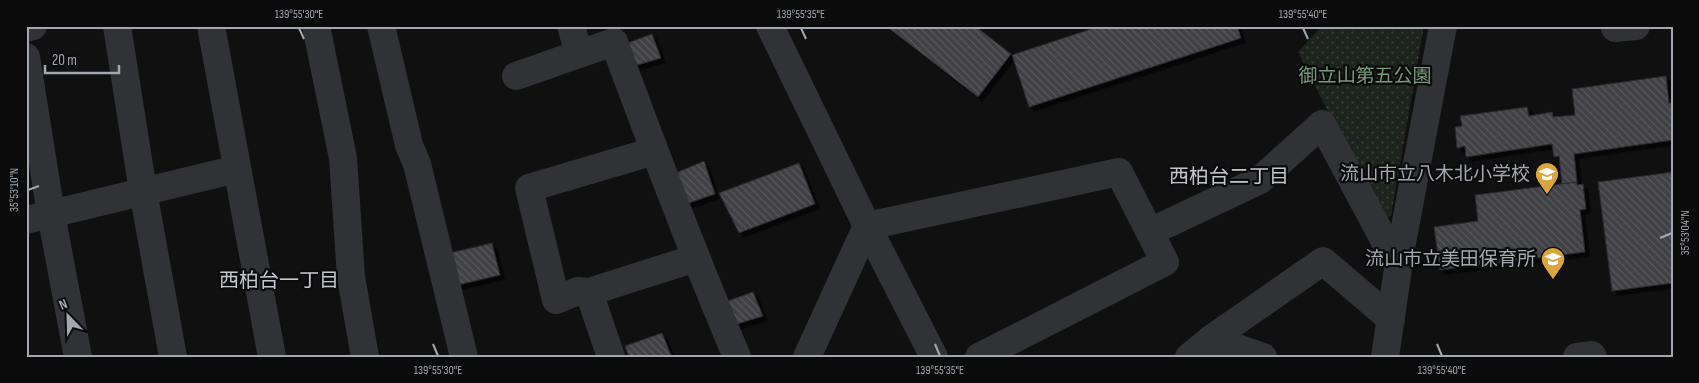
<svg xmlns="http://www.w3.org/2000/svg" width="1699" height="383" font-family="'Sofia Sans Condensed','Noto Sans JP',sans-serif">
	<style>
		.park { fill: url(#park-dots) }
		.building { fill: url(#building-back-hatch); stroke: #2a2a2d; filter: url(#shadow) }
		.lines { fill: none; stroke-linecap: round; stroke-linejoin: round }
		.minor { stroke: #313235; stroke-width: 28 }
		.ticks { fill: none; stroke: #a2a7b0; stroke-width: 2 }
		.labels { text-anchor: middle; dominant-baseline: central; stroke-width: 4.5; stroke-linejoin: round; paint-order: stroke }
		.park-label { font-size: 19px; fill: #7b997d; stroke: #0b0b0c }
		.poi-label { font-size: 19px; fill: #a2a7b0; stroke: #0b0b0c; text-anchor: end }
		.neighbourhood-label { font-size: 20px; fill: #c3c6cd; stroke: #0b0b0c }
		.neatline { fill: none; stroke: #a2a7b0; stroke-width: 2 }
		.ticks-label { font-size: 12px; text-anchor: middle; fill: #a2a7b0 }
	</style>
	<defs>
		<pattern id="park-dots" width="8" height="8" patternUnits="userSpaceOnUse" patternTransform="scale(1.25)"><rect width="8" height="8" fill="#1d231d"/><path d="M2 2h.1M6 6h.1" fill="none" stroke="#3b403b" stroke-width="1.8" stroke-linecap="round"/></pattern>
		<pattern id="building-back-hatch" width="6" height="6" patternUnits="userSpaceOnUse" patternTransform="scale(1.25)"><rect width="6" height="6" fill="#3f4044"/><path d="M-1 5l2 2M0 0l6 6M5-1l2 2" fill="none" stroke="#58595c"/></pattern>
		<filter id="shadow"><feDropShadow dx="4.5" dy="4.5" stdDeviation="0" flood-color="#0009"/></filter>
	</defs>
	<rect width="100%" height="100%" fill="#101011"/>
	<polygon class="park" points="1322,26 1424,26 1391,216 1382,218 1298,52"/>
	<g class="building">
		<polygon points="886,26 975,26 1011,54 978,97"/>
		<polygon points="1100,26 1237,26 1241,38 1029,107 1012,55"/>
		<polygon points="652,34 661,58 634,66 625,44"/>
		<polygon points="1666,76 1669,103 1673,103 1673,140 1574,154 1577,182 1562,184 1559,156 1554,157 1552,144 1466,157 1465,146 1457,148 1455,127 1462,126 1460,116 1527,107 1529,116 1552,112 1553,117 1575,115 1572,89"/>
		<polygon points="704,161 715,194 683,205 671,175"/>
		<polygon points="799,163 815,204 739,233 719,193"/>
		<polygon points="1673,172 1673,283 1612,291 1598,182"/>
		<polygon points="1577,182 1577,185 1583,184 1586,209 1580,210 1585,252 1440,270 1434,227 1478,221 1475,195"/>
		<polygon points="492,243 500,275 458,285 450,253"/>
		<polygon points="753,292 763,316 734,325 725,302"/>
		<polygon points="662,333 671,355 657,357 629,357 625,346"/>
	</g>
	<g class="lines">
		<g class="minor">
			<polyline points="117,26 143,191 173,357"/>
			<polyline points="211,26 272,357"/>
			<polyline points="316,26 343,158 351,277 365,357"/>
			<polyline points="381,26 409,145 417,164 464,357"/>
			<path d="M571 26 579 54 614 42C653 148 693 253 737 357"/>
			<polyline points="770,26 867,226 934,357"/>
			<polyline points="26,28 33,26"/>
			<polyline points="1615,28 1636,26"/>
			<polyline points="26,57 51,214 78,357"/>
			<polyline points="516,76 579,54"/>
			<polyline points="26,220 237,169"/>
			<polyline points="1150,232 1260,180 1322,124 1389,249 1401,248"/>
			<polyline points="589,292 696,258"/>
			<polyline points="1211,339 1263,357"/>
			<polyline points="611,357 589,292 578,291 556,300 529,188 654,151"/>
			<polyline points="807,357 867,226 1119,172 1165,262 979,357"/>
			<polyline points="1189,357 1211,339 1323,261 1391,319"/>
			<polyline points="1385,357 1401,248 1443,26"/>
			<polyline points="1577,357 1592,355 1593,357"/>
		</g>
	</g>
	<path class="ticks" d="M299 28 304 39M801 28 806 39M1303 28 1308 39M28 190 39 186M1660 238 1672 233M433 344 438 356M935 344 940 356M1437 344 1442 356"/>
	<defs>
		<g id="school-pin" transform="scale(1.25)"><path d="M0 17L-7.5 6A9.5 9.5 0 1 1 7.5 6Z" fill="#dca43d" stroke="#0b0b0c"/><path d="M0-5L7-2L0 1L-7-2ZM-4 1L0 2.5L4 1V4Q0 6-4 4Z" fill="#fff"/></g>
	</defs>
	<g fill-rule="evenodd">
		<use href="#school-pin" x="1547" y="174"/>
		<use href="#school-pin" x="1553" y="259"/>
	</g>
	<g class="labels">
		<g class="park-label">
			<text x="1365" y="76">御立山第五公園</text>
		</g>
		<g class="poi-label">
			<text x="1530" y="174">流山市立八木北小学校</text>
			<text x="1536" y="259">流山市立美田保育所</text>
		</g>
		<g class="neighbourhood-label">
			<text x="1229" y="177">西柏台二丁目</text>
			<text x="279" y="281">西柏台一丁目</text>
		</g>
	</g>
	<rect width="1699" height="383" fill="none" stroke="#0b0b0c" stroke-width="55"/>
	<g transform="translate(68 316) rotate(337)" stroke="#0b0b0c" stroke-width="4" paint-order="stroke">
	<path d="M0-4L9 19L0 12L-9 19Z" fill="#a2a7b0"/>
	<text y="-8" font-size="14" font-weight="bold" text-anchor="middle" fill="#a2a7b0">N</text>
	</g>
	<path d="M45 65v8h74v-8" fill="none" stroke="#a2a7b0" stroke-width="2.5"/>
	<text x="52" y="65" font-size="15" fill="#a2a7b0" stroke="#0b0b0c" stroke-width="4" paint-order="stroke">20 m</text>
	<rect x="28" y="28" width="1644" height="328" class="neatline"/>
	<g class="ticks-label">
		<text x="299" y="18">139°55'30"E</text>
		<text x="801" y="18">139°55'35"E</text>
		<text x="1303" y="18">139°55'40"E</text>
		<text transform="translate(14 190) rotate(-90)" y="4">35°53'10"N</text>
		<text transform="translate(1685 233) rotate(-90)" y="4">35°53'04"N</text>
		<text x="438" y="374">139°55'30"E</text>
		<text x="940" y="374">139°55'35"E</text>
		<text x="1442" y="374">139°55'40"E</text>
	</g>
</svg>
